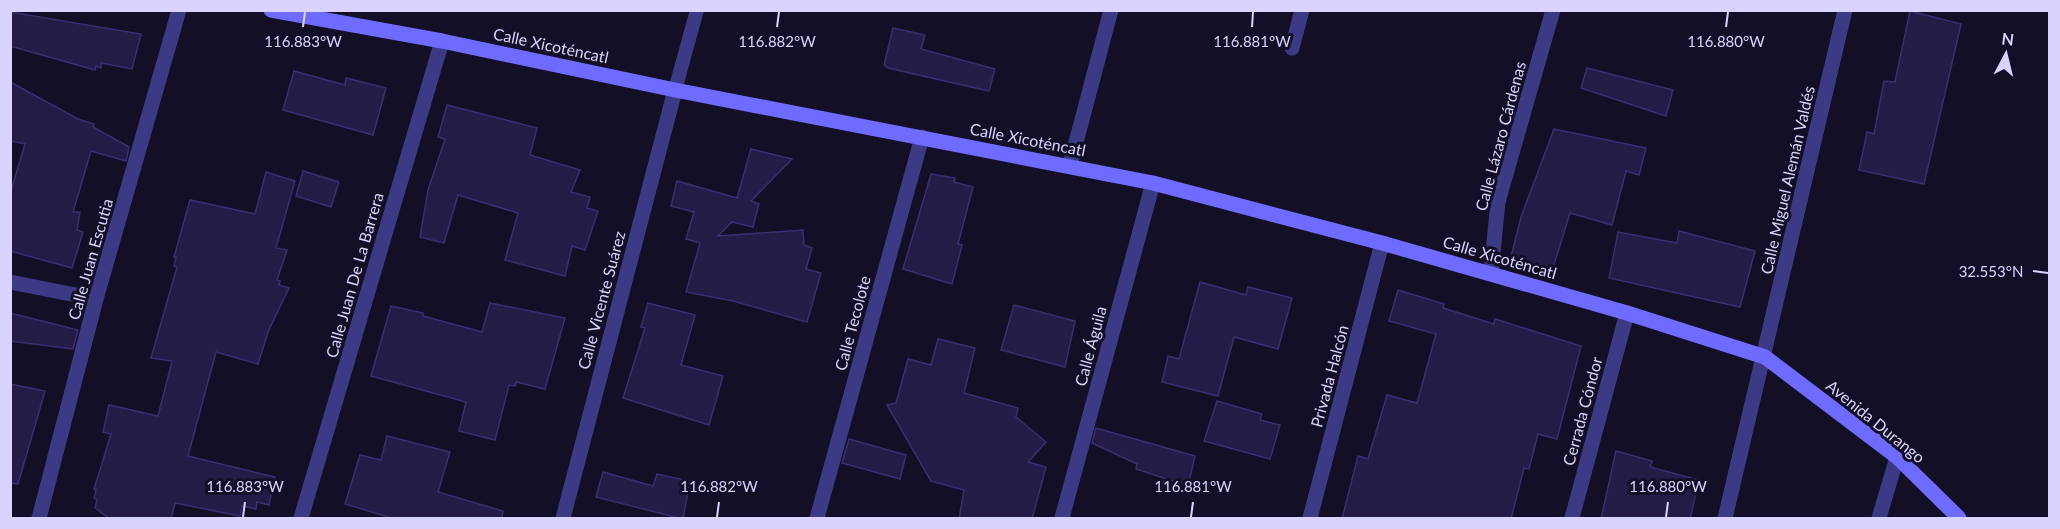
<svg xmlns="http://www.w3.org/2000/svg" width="2060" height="529" viewBox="0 0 2060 529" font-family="Lato,sans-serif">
<rect width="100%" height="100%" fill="#130f26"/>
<g fill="#241b47" stroke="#3b2d73" stroke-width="1.5">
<path d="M 1910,11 L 1961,24 L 1924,184 L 1859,170 L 1867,132 L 1874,134 L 1884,81 L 1895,82 Z"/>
<path d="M 10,12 L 141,34 L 132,69 L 101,63 L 101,68 L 96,66 L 95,70 L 10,46 Z"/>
<path d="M 893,28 L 925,35 L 921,49 L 995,69 L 989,91 L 888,68 L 884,65 Z"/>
<path d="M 1587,68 L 1673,90 L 1666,116 L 1581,88 Z"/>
<path d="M 294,71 L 345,85 L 346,78 L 386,88 L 373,135 L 283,110 Z"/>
<path d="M 10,82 L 78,119 L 94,124 L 93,127 L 129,147 L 126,161 L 91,151 L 73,212 L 80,212 L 77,230 L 83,232 L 72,268 L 10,251 L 10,194 L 25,144 L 10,141 Z"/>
<path d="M 447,105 L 537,128 L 530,155 L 580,170 L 571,192 L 590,197 L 587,208 L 598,211 L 585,250 L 572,246 L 565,276 L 505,260 L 518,213 L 458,195 L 444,243 L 420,237 L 428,190 L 445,139 L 438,137 Z"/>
<path d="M 1554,129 L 1646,148 L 1639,175 L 1626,171 L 1612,225 L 1570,213 L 1553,268 L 1511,257 L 1521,217 Z"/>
<path d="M 751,149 L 792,159 L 751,201 L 759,204 L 753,227 L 732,222 L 718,236 L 803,230 L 804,245 L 812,248 L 806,269 L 821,273 L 807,322 L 733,301 L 686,292 L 700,243 L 686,239 L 694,212 L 671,206 L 677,181 L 737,198 Z"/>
<path d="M 303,171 L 339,182 L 331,207 L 296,196 Z"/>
<path d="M 266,172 L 295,181 L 276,248 L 287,250 L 277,280 L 280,281 L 279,285 L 289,288 L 268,332 L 258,364 L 216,352 L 188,456 L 275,477 L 269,505 L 257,502 L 256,509 L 242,506 L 240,516 L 175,503 L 171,519 L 110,519 L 95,508 L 97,500 L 94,498 L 96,490 L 94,489 L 111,434 L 103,432 L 109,405 L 158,416 L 172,361 L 151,358 L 177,267 L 174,266 L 176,257 L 174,257 L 190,200 L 255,214 Z"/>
<path d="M 931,174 L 955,178 L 954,182 L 973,187 L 958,244 L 962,245 L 952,284 L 903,269 Z"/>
<path d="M 1679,231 L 1755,251 L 1740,307 L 1609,278 L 1618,232 L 1677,243 Z"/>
<path d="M 1200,282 L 1246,295 L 1248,287 L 1292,298 L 1278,349 L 1234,337 L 1218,396 L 1162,382 L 1168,356 L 1179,359 Z"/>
<path d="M 1398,290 L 1444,304 L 1443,308 L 1494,324 L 1495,319 L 1581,346 L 1557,439 L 1538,434 L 1529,469 L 1524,468 L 1511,519 L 1342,519 L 1358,456 L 1368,459 L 1387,395 L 1417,403 L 1436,334 L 1389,321 Z"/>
<path d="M 490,303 L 565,318 L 545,389 L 516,382 L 515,386 L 509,385 L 495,440 L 459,431 L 466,402 L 371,376 L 391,306 L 423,313 L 423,316 L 482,332 Z"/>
<path d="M 648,303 L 695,315 L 681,365 L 723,376 L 709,425 L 623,398 L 645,328 L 641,327 Z"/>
<path d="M 1014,305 L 1075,321 L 1065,367 L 1001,350 Z"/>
<path d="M 10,313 L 78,330 L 73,349 L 10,341 Z"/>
<path d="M 938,339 L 975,348 L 964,393 L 1018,408 L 1016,417 L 1046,442 L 1028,462 L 1046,467 L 1032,519 L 959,519 L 964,490 L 931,481 L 887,405 L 896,403 L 908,359 L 931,365 Z"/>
<path d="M 10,384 L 45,391 L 18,484 L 10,483 Z"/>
<path d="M 1217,401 L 1262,414 L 1260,420 L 1280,425 L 1270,459 L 1204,441 Z"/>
<path d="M 1096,428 L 1195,456 L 1188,486 L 1136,469 L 1137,464 L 1092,443 Z"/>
<path d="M 387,436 L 450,452 L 438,492 L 503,511 L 502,519 L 395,519 L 345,504 L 360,455 L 381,460 Z"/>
<path d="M 849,439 L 906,455 L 900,479 L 842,463 Z"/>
<path d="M 1616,451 L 1652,461 L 1650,467 L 1699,480 L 1690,519 L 1601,519 Z"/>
<path d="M 603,472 L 653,486 L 657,474 L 690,481 L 683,519 L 596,497 Z"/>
</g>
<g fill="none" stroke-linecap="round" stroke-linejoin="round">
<path stroke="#3d3a85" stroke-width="14" d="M 675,90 L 697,10"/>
<g stroke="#3d3a85" stroke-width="15">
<path d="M 1292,48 L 1302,10"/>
<path d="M 1070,165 L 1111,10"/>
<path d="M 1491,273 L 1498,202 L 1553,10"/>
<path d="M 10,282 L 96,299"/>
<path d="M 39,518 L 96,299 L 179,10"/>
<path d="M 301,518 L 442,41"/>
<path d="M 563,518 L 675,90"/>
<path d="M 817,518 L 922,137"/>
<path d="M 1062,518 L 1153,183"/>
<path d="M 1310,518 L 1382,243"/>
<path d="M 1572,518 L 1627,313"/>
<path d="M 1725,518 L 1845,10"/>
<path d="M 1879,518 L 1897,457"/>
</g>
<path stroke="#6f6bff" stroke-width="15" d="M 271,10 L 442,41 L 675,90 L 1153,183 L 1382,243 L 1627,313 L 1765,357 L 1897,457 L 1959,518"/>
</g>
<path fill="none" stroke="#d9d4ff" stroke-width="2" d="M 303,27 L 305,12M 777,27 L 779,12M 1252,27 L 1253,12M 1726,27 L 1728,12M 2033,271 L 2048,273M 243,517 L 245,502M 717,517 L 719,502M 1191,517 L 1193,502M 1666,517 L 1668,502"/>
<g text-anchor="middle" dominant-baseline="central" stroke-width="6" stroke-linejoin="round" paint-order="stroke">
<g font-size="16" fill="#d9d4ff" stroke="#130f26">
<text transform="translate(551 45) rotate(12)">Calle Xicoténcatl</text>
<text transform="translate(1500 136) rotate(-75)">Calle Lázaro Cárdenas</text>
<text transform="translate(1028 139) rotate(11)">Calle Xicoténcatl</text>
<text transform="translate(1787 180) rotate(-77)">Calle Miguel Alemán Valdés</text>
<text transform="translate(1500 257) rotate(16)">Calle Xicoténcatl</text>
<text transform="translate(90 259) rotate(-74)">Calle Juan Escutia</text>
<text transform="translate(354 275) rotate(-74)">Calle Juan De La Barrera</text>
<text transform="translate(601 300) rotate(-75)">Calle Vicente Suárez</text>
<text transform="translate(852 323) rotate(-75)">Calle Tecolote</text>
<text transform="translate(1090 346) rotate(-75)">Calle Águila</text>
<text transform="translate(1329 376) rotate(-75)">Privada Halcón</text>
<text transform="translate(1582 411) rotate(-75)">Cerrada Cóndor</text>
<text transform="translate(1876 421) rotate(39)">Avenida Durango</text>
</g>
</g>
<g font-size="15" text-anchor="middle" fill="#d9d4ff" stroke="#130f26" stroke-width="6" stroke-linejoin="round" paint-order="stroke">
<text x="303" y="47">116.883°W</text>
<text x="777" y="47">116.882°W</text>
<text x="1252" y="47">116.881°W</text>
<text x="1726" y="47">116.880°W</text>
<text x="1991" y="277">32.553°N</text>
<text x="245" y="492">116.883°W</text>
<text x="719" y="492">116.882°W</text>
<text x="1193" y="492">116.881°W</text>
<text x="1668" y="492">116.880°W</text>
</g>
<rect width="2060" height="529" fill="none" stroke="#d9d4ff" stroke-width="24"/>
<g transform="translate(2006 54) rotate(7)" stroke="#130f26" stroke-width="4.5" paint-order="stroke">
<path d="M0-4.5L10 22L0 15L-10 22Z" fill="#d9d4ff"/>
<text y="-9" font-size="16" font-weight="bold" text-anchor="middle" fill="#d9d4ff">N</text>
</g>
</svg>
